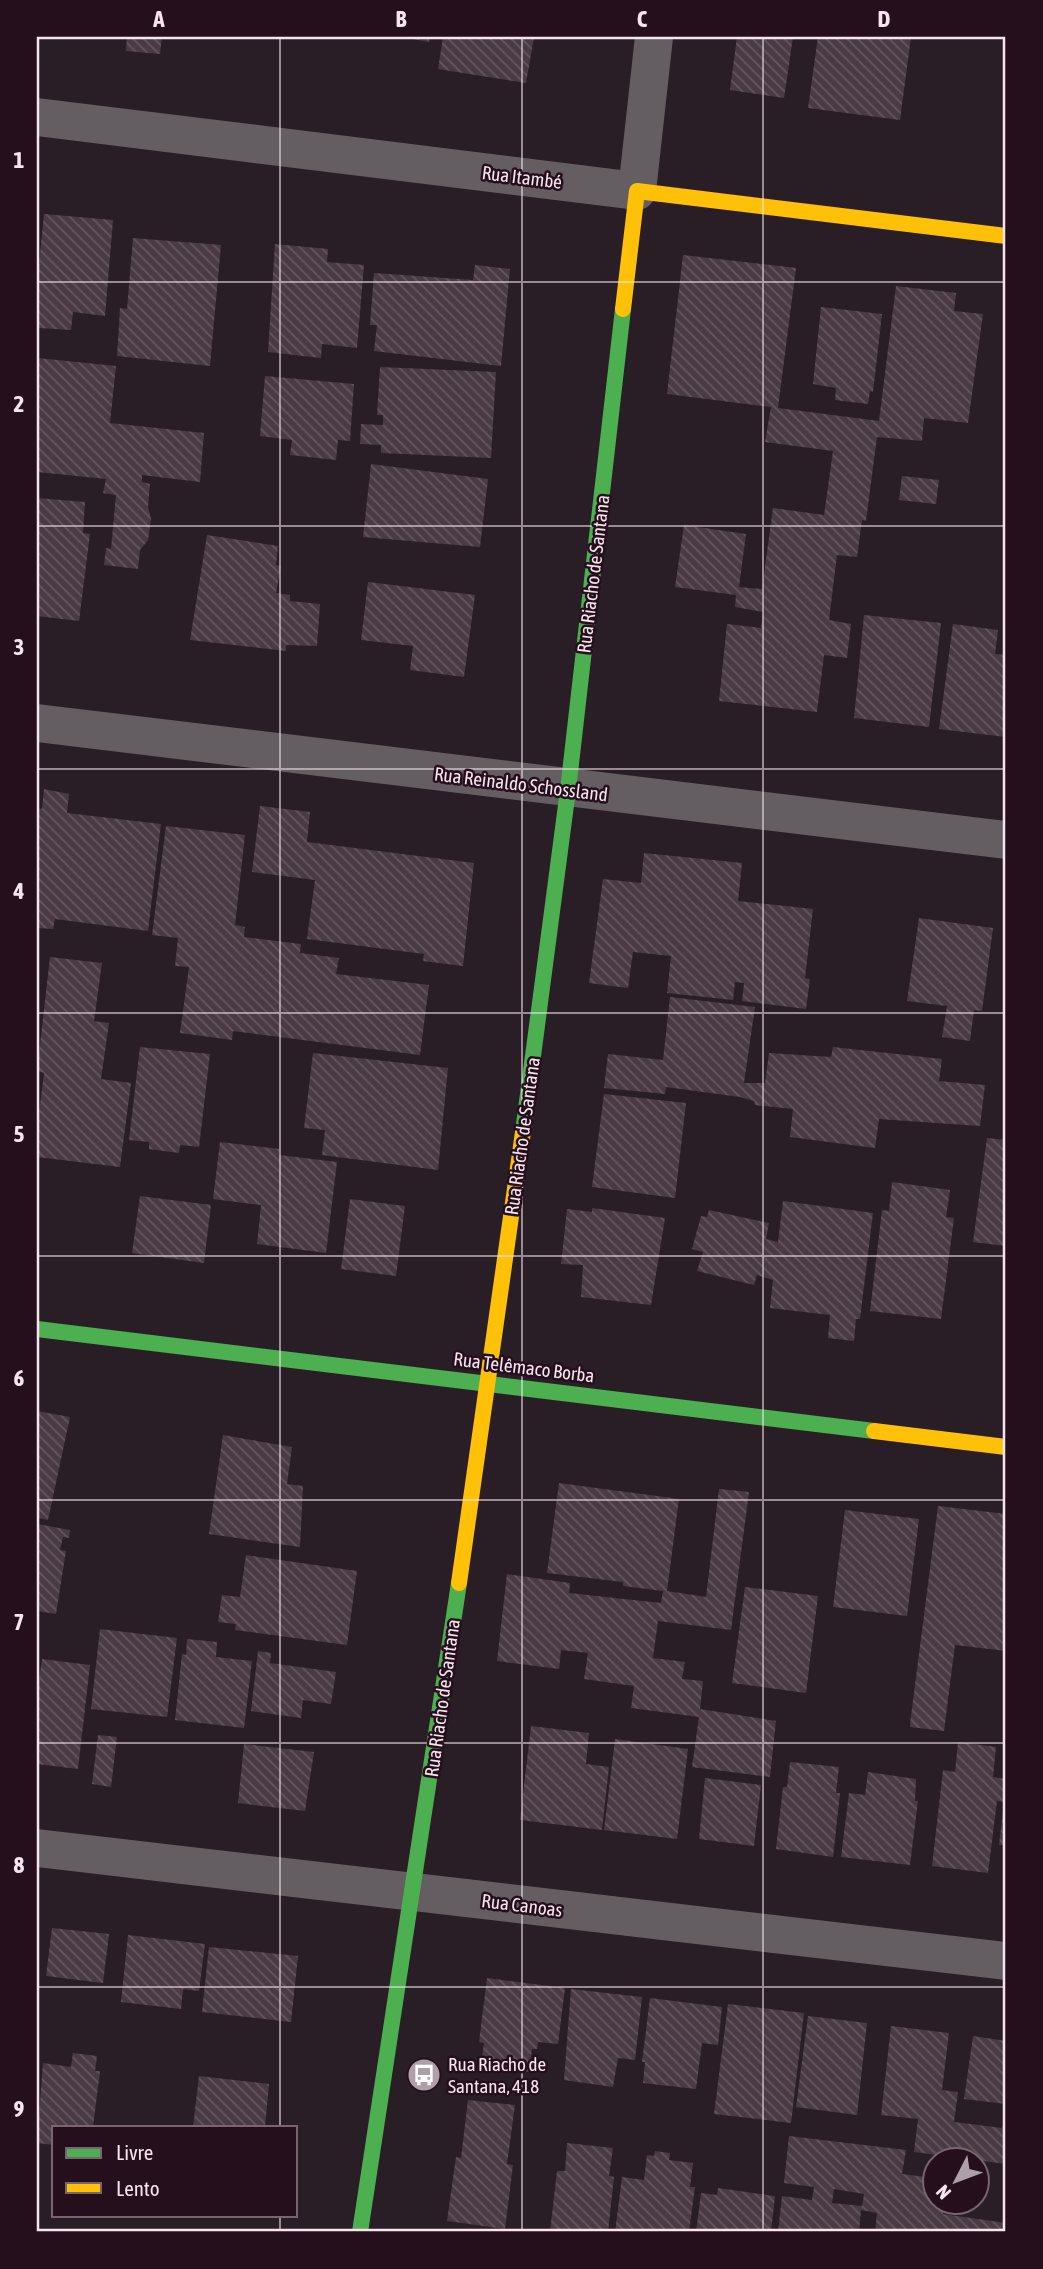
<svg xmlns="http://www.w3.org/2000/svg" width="1043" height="2269" viewBox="0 0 1043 2269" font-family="'Asap Condensed',sans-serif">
<defs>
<pattern id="building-back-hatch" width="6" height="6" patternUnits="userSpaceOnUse" patternTransform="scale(1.75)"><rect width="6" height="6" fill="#493a44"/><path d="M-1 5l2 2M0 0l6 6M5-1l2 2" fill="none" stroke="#64565f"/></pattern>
</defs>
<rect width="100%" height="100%" fill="#2a1e26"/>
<g fill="url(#building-back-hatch)" fill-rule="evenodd">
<path d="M 127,37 L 162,37 L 160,54 L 126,51 Z"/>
<path d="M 402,37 L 430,37 L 429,42 Z"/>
<path d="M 443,37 L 534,37 L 526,83 L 438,69 Z"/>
<path d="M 737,37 L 793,37 L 784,98 L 730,90 Z"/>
<path d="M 818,37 L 911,37 L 900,120 L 808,108 Z"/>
<path d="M 44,214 L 113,220 L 105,316 L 73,312 L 71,330 L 38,328 L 37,285 Z"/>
<path d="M 133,238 L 221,245 L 210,366 L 117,356 L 120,308 L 127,309 Z"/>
<path d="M 275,244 L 328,249 L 327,262 L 364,265 L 357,348 L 322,344 L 321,358 L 268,352 Z"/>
<path d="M 683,255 L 796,268 L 778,408 L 879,421 L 896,286 L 956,293 L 954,311 L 983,314 L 968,423 L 924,418 L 922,441 L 877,437 L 866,521 L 862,520 L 857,557 L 837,555 L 829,620 L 851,624 L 847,658 L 824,655 L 817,712 L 719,701 L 727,624 L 761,628 L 763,612 L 735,607 L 736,595 L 675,587 L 684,525 L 746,534 L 739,587 L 762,589 L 773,508 L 824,515 L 833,451 L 765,442 L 771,407 L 667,394 Z"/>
<path d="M 475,265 L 510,269 L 501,366 L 374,351 L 377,325 L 370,325 L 374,273 L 473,280 Z"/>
<path d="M 821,307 L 882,314 L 873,392 L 870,391 L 868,404 L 835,400 L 836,388 L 813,384 Z"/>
<path d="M 37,358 L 116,366 L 110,423 L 204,433 L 200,482 L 142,475 L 142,482 L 150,484 L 148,506 L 151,519 L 148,540 L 140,550 L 138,569 L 104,565 L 106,548 L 111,549 L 116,495 L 103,493 L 106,479 L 37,472 Z"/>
<path d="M 380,367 L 496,372 L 491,458 L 381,453 L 381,445 L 360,444 L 361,424 L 383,425 L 383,415 L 377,415 Z"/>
<path d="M 265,376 L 354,384 L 350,441 L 338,440 L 336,460 L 290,455 L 292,440 L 260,436 Z"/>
<path d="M 371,464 L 488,479 L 480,547 L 363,537 Z"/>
<path d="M 902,476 L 939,480 L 936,504 L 899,500 Z"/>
<path d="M 37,498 L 85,502 L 83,533 L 90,534 L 79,621 L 37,616 Z"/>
<path d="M 207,535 L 278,546 L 276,565 L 281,566 L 276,593 L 290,595 L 290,601 L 320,604 L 317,646 L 286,645 L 286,651 L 190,640 Z"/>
<path d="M 368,582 L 475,595 L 464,677 L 410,670 L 413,646 L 361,640 Z"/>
<path d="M 864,615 L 941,623 L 929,727 L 854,718 Z"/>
<path d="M 953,624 L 998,630 L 995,654 L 1006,655 L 1006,737 L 939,729 Z"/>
<path d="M 44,789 L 69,794 L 67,813 L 161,824 L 148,931 L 55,919 L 53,929 L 37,928 L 37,808 L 42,809 Z"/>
<path d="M 260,806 L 310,812 L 307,842 L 474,863 L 463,966 L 423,961 L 424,954 L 307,939 L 315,880 L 252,872 Z"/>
<path d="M 166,826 L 245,835 L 235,925 L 245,927 L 244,937 L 301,944 L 300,953 L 339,958 L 336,974 L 429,985 L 420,1055 L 233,1031 L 232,1040 L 180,1033 L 189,967 L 175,966 L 178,938 L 152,935 Z"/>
<path d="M 644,853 L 742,863 L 738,901 L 813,909 L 805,978 L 810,979 L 806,1009 L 742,1001 L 744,983 L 735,982 L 733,1000 L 667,993 L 671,956 L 633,952 L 628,988 L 589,983 L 603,879 L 641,883 Z"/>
<path d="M 919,918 L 993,928 L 982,1011 L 974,1010 L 970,1041 L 942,1037 L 947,1006 L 907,1001 Z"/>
<path d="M 50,957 L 102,963 L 94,1021 L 109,1023 L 101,1079 L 131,1083 L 120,1167 L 37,1157 L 37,1129 L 44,1073 L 37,1071 Z"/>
<path d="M 670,997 L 755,1007 L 744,1083 L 765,1083 L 769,1053 L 831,1057 L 833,1047 L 942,1059 L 939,1081 L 985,1085 L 980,1126 L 879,1119 L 875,1148 L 790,1137 L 793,1109 L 755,1105 L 754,1101 L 740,1097 L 666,1087 L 665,1094 L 604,1088 L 608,1054 L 663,1060 Z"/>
<path d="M 140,1047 L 210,1054 L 199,1147 L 180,1145 L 179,1153 L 149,1149 L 149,1142 L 129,1140 Z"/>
<path d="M 313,1053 L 448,1068 L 438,1170 L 322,1155 L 325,1130 L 304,1128 Z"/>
<path d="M 604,1094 L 686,1103 L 675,1198 L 592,1187 Z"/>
<path d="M 987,1138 L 1006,1140 L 1006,1246 L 973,1242 Z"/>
<path d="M 220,1142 L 279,1149 L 279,1155 L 337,1162 L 326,1253 L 257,1244 L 261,1205 L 213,1199 Z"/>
<path d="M 892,1182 L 950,1190 L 946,1217 L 954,1218 L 941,1319 L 870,1311 L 882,1210 L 889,1211 Z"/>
<path d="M 140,1196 L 211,1205 L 204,1263 L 132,1253 Z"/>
<path d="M 350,1199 L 405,1206 L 396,1276 L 341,1269 Z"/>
<path d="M 783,1201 L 873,1213 L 860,1319 L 856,1319 L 854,1341 L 828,1338 L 830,1315 L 770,1308 L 773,1280 L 757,1275 L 754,1285 L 697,1271 L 703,1252 L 692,1249 L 701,1216 L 707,1217 L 709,1210 L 769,1223 L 766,1239 L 778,1242 Z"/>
<path d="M 592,1208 L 665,1218 L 651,1305 L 581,1297 L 583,1265 L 561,1264 L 567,1209 L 592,1212 Z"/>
<path d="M 37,1411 L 70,1417 L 48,1520 L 37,1518 Z"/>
<path d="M 223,1435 L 292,1447 L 287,1484 L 303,1486 L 300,1547 L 209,1534 Z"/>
<path d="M 559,1483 L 679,1499 L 667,1591 L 706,1597 L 719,1489 L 749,1492 L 731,1630 L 658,1621 L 653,1658 L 685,1662 L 682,1679 L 703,1681 L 700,1709 L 776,1721 L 770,1777 L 692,1767 L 699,1717 L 631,1708 L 634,1686 L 584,1679 L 588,1653 L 561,1650 L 559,1669 L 497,1661 L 507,1574 L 570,1583 L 569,1593 L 661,1603 L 663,1591 L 623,1586 L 623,1582 L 547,1573 Z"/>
<path d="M 938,1506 L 1006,1514 L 1006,1651 L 955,1645 L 944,1731 L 910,1727 L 910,1724 Z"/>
<path d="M 845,1510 L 919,1519 L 907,1616 L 833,1607 Z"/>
<path d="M 37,1524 L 70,1530 L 69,1538 L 63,1537 L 60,1550 L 66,1551 L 56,1614 L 37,1611 Z"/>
<path d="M 246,1555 L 357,1571 L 347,1645 L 235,1630 L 236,1624 L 218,1622 L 222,1595 L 240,1597 Z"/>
<path d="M 745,1587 L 818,1596 L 806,1693 L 732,1683 Z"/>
<path d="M 100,1629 L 177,1638 L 167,1717 L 91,1709 Z"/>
<path d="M 187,1639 L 217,1642 L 216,1657 L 252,1661 L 244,1728 L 175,1720 L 182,1654 L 186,1655 Z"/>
<path d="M 258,1651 L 271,1653 L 270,1663 L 336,1672 L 331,1704 L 303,1700 L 301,1718 L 251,1711 Z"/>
<path d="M 42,1659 L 90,1665 L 78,1769 L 37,1764 L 37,1694 Z"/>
<path d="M 531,1726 L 589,1733 L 586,1764 L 609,1767 L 602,1830 L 520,1820 Z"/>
<path d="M 98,1735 L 117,1737 L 111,1787 L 92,1784 Z"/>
<path d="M 615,1739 L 688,1749 L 677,1839 L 604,1830 Z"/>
<path d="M 958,1742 L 996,1747 L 993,1777 L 1006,1779 L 1006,1845 L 999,1845 L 1004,1802 L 997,1801 L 988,1873 L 932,1866 L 943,1770 L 955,1772 Z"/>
<path d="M 244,1744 L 314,1752 L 305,1811 L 238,1803 Z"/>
<path d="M 790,1762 L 839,1767 L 836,1793 L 840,1793 L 833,1857 L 776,1849 L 783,1787 L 787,1787 Z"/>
<path d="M 868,1772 L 916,1779 L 915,1801 L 918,1801 L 910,1865 L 841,1857 L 849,1793 L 865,1795 Z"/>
<path d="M 705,1778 L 761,1785 L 754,1846 L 699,1839 Z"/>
<path d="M 52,1928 L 109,1934 L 103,1983 L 46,1976 Z"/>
<path d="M 128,1935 L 205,1944 L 199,1991 L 183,1989 L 181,2009 L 121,2002 Z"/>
<path d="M 209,1947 L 298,1956 L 291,2022 L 202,2012 Z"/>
<path d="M 487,1978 L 565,1988 L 558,2044 L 538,2042 L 537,2049 L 532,2049 L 529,2072 L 481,2065 L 484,2043 L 479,2042 Z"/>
<path d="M 571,1989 L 642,1997 L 635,2060 L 618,2058 L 613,2087 L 564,2080 Z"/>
<path d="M 650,1998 L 722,2007 L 718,2045 L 702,2043 L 696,2089 L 643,2083 L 645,2062 L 642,2062 Z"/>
<path d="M 728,2004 L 804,2013 L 791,2123 L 714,2114 Z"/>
<path d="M 808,2016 L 867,2023 L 857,2115 L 796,2107 Z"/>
<path d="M 891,2026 L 949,2033 L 942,2090 L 958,2092 L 954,2122 L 1002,2128 L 1006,2118 L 1006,2164 L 914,2152 L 918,2119 L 881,2115 Z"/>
<path d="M 973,2036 L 1006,2041 L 1006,2104 L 964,2099 Z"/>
<path d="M 73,2053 L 97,2056 L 95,2071 L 100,2071 L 93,2127 L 54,2127 L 54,2145 L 37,2143 L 43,2063 L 71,2067 Z"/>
<path d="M 199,2076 L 269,2084 L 265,2127 L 193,2127 Z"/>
<path d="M 468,2100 L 515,2105 L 507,2164 L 513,2165 L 505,2229 L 447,2221 L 456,2157 L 461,2158 Z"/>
<path d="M 789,2136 L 906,2150 L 902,2174 L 934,2178 L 934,2202 L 944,2202 L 943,2214 L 1006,2223 L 1006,2232 L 875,2232 L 877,2213 L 861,2210 L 859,2232 L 778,2232 L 782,2196 L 812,2200 L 814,2187 L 784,2183 ZM 834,2189 L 864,2194 L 862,2206 L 832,2203 Z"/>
<path d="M 567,2143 L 613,2148 L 609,2176 L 614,2177 L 608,2232 L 550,2232 L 557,2171 L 565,2171 Z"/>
<path d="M 655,2151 L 670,2153 L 669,2160 L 693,2163 L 690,2187 L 695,2187 L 689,2232 L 615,2232 L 622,2177 L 644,2180 L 647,2155 L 654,2156 Z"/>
<path d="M 718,2188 L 775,2196 L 771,2232 L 696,2232 L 701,2193 L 717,2195 Z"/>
</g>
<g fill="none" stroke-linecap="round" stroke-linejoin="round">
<g stroke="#645e62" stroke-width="38">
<path d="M 37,117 L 637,191 L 654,37"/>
<path d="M 37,723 L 1006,840"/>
<path d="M 37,1848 L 1006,1961"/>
</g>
<g stroke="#4caf50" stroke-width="16">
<path d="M 523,1132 L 568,790 L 623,309"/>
<path d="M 37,1329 L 874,1431"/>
<path d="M 360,2232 L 459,1583"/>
</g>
<g stroke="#ffc107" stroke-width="16">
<path d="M 623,309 L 637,191 L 1006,236"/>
<path d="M 874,1431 L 1006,1447"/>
<path d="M 459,1583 L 523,1132"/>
</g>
</g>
<path fill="none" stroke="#f6e5ee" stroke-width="2" stroke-opacity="0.55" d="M 280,37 L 280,2127M 522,37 L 522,2232M 763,37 L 763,2232M 37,282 L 1006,282M 37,526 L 1006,526M 37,769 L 1006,769M 37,1013 L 1006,1013M 37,1256 L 1006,1256M 37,1500 L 1006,1500M 37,1743 L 1006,1743M 37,1987 L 1006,1987M 280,2215 L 280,2232"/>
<defs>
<symbol id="bus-disc" viewBox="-11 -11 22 22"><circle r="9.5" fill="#af9fa8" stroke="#260f1d"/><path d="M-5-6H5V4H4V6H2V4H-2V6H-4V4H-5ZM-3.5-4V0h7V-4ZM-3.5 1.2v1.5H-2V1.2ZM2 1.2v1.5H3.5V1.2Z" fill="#fff"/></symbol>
</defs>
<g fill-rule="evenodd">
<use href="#bus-disc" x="405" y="2056" width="38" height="38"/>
</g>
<g text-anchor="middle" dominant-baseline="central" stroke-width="5" stroke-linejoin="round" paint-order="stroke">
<g font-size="19" fill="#f6e5ee" stroke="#260f1d">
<text transform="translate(522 177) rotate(7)">Rua Itambé</text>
<text transform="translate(593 574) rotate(-83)">Rua Riacho de Santana</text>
<text transform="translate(521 784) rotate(7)">Rua Reinaldo Schossland</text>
<text transform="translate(522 1136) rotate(-82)">Rua Riacho de Santana</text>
<text transform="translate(524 1367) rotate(7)">Rua Telêmaco Borba</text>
<text transform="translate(442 1698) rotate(-82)">Rua Riacho de Santana</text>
<text transform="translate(522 1905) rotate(7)">Rua Canoas</text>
</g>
<g font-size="19" fill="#f6e5ee" stroke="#260f1d" text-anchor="start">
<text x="448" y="2064">Rua Riacho de<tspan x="448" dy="22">Santana, 418</tspan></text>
</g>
</g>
<rect width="1043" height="2269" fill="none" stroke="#260f1d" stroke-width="77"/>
<rect x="52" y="2126" width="245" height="91" fill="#260f1d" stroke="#796571" stroke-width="2"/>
<rect x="66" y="2148" width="35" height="10" fill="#4caf50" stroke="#796571" stroke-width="2"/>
<text x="116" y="2160" font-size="21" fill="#f6e5ee">Livre</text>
<rect x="66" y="2183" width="35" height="10" fill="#ffc107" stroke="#796571" stroke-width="2"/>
<text x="116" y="2196" font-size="21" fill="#f6e5ee">Lento</text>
<g transform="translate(956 2181) rotate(228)"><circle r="33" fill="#260f1d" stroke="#796571" stroke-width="2"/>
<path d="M0-5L12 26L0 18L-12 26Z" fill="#af9fa8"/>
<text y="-10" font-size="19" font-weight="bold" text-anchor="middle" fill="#f6e5ee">N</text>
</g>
<rect x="38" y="38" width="966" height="2192" fill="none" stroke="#f6e5ee" stroke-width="2.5"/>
<g font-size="23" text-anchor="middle" font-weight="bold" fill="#f6e5ee">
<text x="159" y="27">A</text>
<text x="401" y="27">B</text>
<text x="642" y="27">C</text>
<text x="884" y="27">D</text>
<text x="19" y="168">1</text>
<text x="19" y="412">2</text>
<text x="19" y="655">3</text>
<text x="19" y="899">4</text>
<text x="19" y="1142">5</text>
<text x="19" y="1386">6</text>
<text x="19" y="1630">7</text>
<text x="19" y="1873">8</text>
<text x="19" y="2117">9</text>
</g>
</svg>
